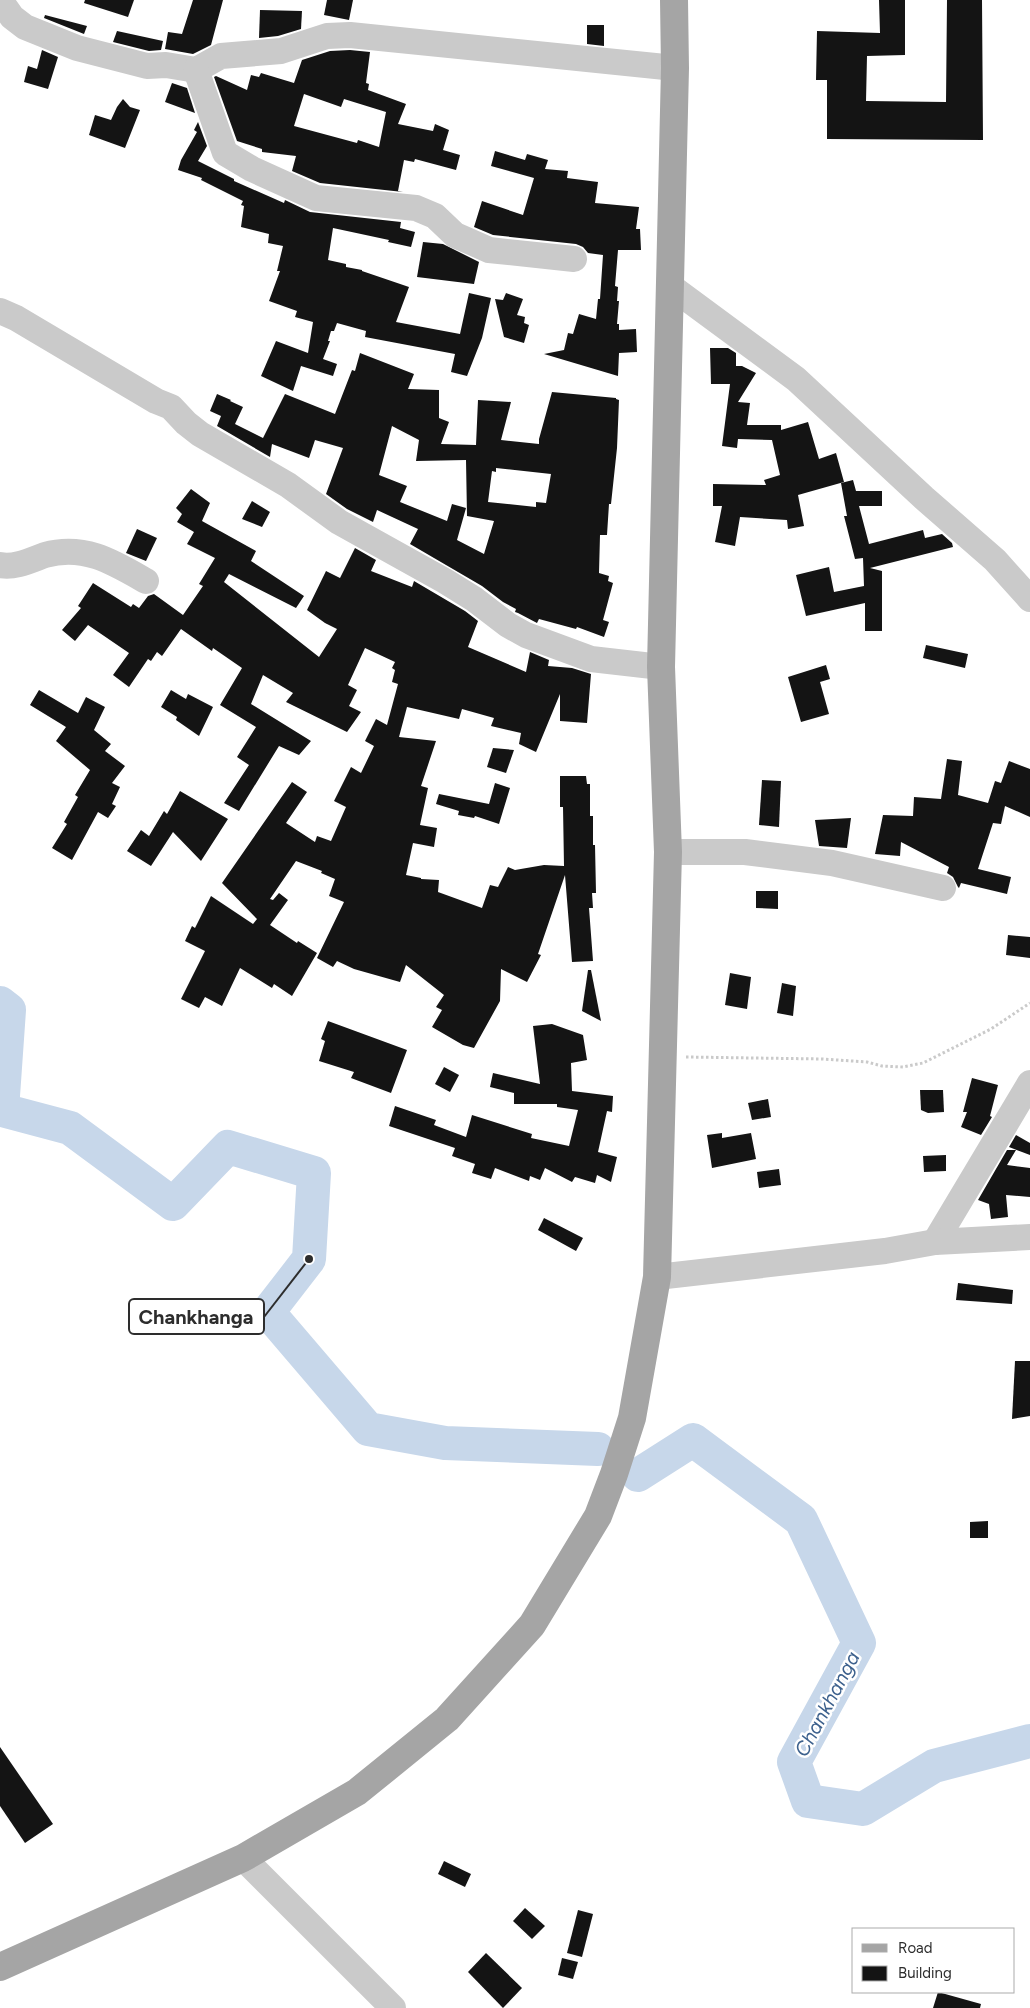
<svg xmlns="http://www.w3.org/2000/svg" width="1030" height="2008" viewBox="0 0 1030 2008" font-family="Figtree,sans-serif">
<rect width="100%" height="100%" fill="#fff"/>
<g fill="none" stroke-linecap="round" stroke-linejoin="round">
<g stroke="#c7d7ea" stroke-width="34">
<path d="M 0,1003 L 9,1010 L 2,1110 L 70,1128 L 173,1204 L 228,1147 L 314,1173 L 309,1259 L 268,1312 L 368,1429 L 445,1443 L 598,1449"/>
<path d="M 638,1475 L 693,1440 L 801,1520 L 859,1643 L 794,1762 L 808,1801 L 863,1809 L 934,1766 L 1030,1741"/>
</g>
</g>
<g fill="#141414" fill-rule="evenodd">
<path d="M 85,0 L 134,0 L 128,17 L 84,3 Z"/>
<path d="M 193,0 L 223,0 L 211,45 L 193,54 L 165,49 L 168,32 L 182,34 Z"/>
<path d="M 327,0 L 353,0 L 349,20 L 324,15 Z"/>
<path d="M 879,0 L 905,0 L 905,55 L 867,56 L 866,101 L 946,102 L 947,0 L 982,0 L 983,140 L 827,139 L 827,80 L 816,80 L 817,31 L 880,33 Z"/>
<path d="M 260,10 L 302,11 L 301,29 L 278,36 L 259,38 Z"/>
<path d="M 45,15 L 87,26 L 84,34 L 44,18 Z"/>
<path d="M 587,25 L 604,25 L 604,46 L 587,44 Z"/>
<path d="M 117,31 L 163,41 L 161,50 L 149,51 L 113,42 Z"/>
<path d="M 42,50 L 58,57 L 48,89 L 24,82 L 28,66 L 37,69 Z"/>
<path d="M 350,50 L 370,52 L 366,83 L 369,84 L 368,90 L 406,104 L 398,124 L 433,131 L 435,124 L 449,130 L 443,150 L 460,155 L 456,170 L 415,159 L 414,162 L 404,160 L 398,191 L 403,192 L 320,183 L 292,171 L 296,156 L 262,152 L 262,149 L 237,141 L 214,77 L 216,76 L 247,90 L 251,75 L 259,77 L 261,73 L 294,83 L 302,60 L 330,51 ZM 304,94 L 341,107 L 344,99 L 386,112 L 379,147 L 358,140 L 357,143 L 294,126 Z"/>
<path d="M 172,83 L 187,88 L 195,113 L 165,102 Z"/>
<path d="M 123,99 L 130,107 L 140,110 L 125,148 L 89,135 L 95,115 L 111,120 L 117,107 Z"/>
<path d="M 198,122 L 207,146 L 198,161 L 234,179 L 234,181 L 284,203 L 285,200 L 310,212 L 401,222 L 400,228 L 415,232 L 411,247 L 388,242 L 389,240 L 333,228 L 328,260 L 346,264 L 346,267 L 362,270 L 362,271 L 409,287 L 396,322 L 460,334 L 469,293 L 491,298 L 482,338 L 467,376 L 451,372 L 455,354 L 365,337 L 366,331 L 337,323 L 334,331 L 331,331 L 328,341 L 330,341 L 323,359 L 337,364 L 333,376 L 301,366 L 293,391 L 261,376 L 276,341 L 308,353 L 313,322 L 295,317 L 297,311 L 269,301 L 280,271 L 277,271 L 283,246 L 268,243 L 269,234 L 241,227 L 244,206 L 241,205 L 243,201 L 201,180 L 202,178 L 178,170 L 181,160 L 197,132 L 194,130 Z"/>
<path d="M 495,151 L 525,160 L 527,154 L 548,160 L 545,169 L 568,171 L 567,178 L 598,182 L 595,203 L 639,207 L 636,229 L 640,229 L 641,250 L 618,250 L 615,286 L 618,287 L 617,301 L 619,301 L 617,324 L 619,324 L 619,330 L 636,329 L 637,352 L 619,353 L 618,376 L 544,354 L 564,350 L 568,333 L 573,334 L 579,314 L 596,319 L 598,299 L 600,299 L 603,255 L 588,253 L 583,247 L 576,244 L 493,235 L 474,227 L 482,201 L 523,215 L 534,178 L 491,166 Z"/>
<path d="M 423,242 L 443,244 L 479,262 L 474,284 L 417,277 Z"/>
<path d="M 506,293 L 523,299 L 517,315 L 525,317 L 524,323 L 529,325 L 524,343 L 504,337 L 495,299 L 503,300 Z"/>
<path d="M 710,348 L 728,348 L 736,353 L 736,366 L 742,366 L 756,373 L 738,402 L 750,403 L 747,425 L 781,425 L 781,430 L 808,422 L 819,459 L 836,453 L 844,482 L 798,495 L 804,526 L 788,529 L 787,520 L 740,517 L 735,546 L 715,542 L 722,506 L 713,506 L 713,484 L 766,485 L 764,480 L 780,475 L 772,440 L 738,439 L 737,448 L 722,446 L 730,384 L 711,384 Z"/>
<path d="M 360,353 L 414,374 L 408,389 L 439,390 L 439,418 L 449,422 L 441,444 L 476,445 L 478,400 L 511,402 L 501,440 L 539,444 L 539,439 L 552,392 L 616,398 L 616,399 L 619,400 L 617,448 L 611,504 L 609,504 L 607,535 L 600,535 L 599,573 L 609,576 L 608,581 L 613,583 L 603,620 L 609,622 L 604,637 L 577,627 L 576,629 L 539,619 L 537,623 L 518,613 L 515,612 L 516,609 L 503,602 L 482,586 L 410,544 L 418,529 L 377,510 L 373,522 L 347,509 L 326,494 L 343,448 L 315,440 L 309,458 L 272,444 L 270,457 L 217,426 L 221,416 L 210,411 L 217,394 L 231,400 L 230,401 L 243,407 L 235,424 L 263,438 L 285,394 L 335,414 L 352,370 L 355,371 ZM 392,426 L 419,440 L 416,461 L 466,460 L 467,516 L 494,521 L 484,554 L 457,540 L 466,508 L 452,504 L 447,521 L 400,502 L 407,486 L 379,475 ZM 496,468 L 551,474 L 546,503 L 536,502 L 536,507 L 488,502 L 492,471 L 496,472 Z"/>
<path d="M 853,480 L 856,491 L 882,491 L 882,506 L 859,506 L 869,544 L 923,530 L 925,538 L 942,534 L 952,543 L 953,547 L 870,568 L 882,571 L 882,631 L 865,631 L 865,603 L 806,616 L 796,575 L 829,567 L 834,592 L 864,586 L 863,558 L 855,559 L 844,516 L 847,516 L 841,483 Z"/>
<path d="M 191,489 L 210,503 L 202,521 L 256,551 L 251,561 L 304,596 L 296,608 L 229,574 L 224,582 L 319,657 L 337,629 L 325,623 L 307,610 L 326,571 L 340,578 L 355,548 L 376,560 L 371,571 L 412,587 L 414,581 L 465,611 L 478,621 L 468,647 L 526,672 L 530,652 L 549,660 L 548,666 L 572,668 L 591,674 L 587,723 L 560,721 L 560,694 L 536,752 L 519,744 L 521,733 L 491,726 L 494,718 L 462,709 L 459,719 L 407,707 L 399,737 L 436,741 L 421,786 L 428,788 L 420,825 L 437,828 L 434,847 L 413,843 L 406,875 L 421,878 L 421,879 L 439,880 L 438,892 L 482,908 L 490,885 L 498,887 L 508,867 L 515,870 L 544,865 L 564,866 L 563,807 L 560,807 L 560,776 L 586,776 L 587,784 L 590,784 L 590,816 L 593,816 L 593,845 L 595,845 L 596,893 L 592,893 L 593,908 L 589,908 L 593,961 L 572,962 L 565,875 L 538,954 L 541,955 L 527,982 L 501,969 L 500,1001 L 474,1048 L 463,1045 L 432,1027 L 442,1010 L 436,1007 L 444,995 L 406,965 L 400,982 L 354,969 L 337,961 L 333,967 L 317,958 L 344,902 L 329,896 L 335,879 L 321,873 L 322,871 L 296,861 L 270,899 L 273,900 L 279,893 L 288,900 L 270,925 L 297,943 L 298,941 L 317,953 L 292,996 L 274,984 L 272,988 L 240,968 L 222,1006 L 205,997 L 199,1008 L 181,999 L 205,951 L 185,941 L 192,926 L 195,928 L 211,896 L 253,924 L 257,919 L 222,883 L 292,782 L 307,792 L 286,823 L 315,842 L 317,836 L 331,841 L 346,807 L 334,801 L 351,767 L 361,773 L 374,746 L 365,741 L 376,719 L 387,725 L 398,684 L 392,682 L 395,670 L 392,668 L 395,662 L 365,648 L 348,685 L 357,690 L 349,706 L 361,712 L 347,732 L 286,702 L 293,693 L 263,675 L 251,704 L 311,741 L 299,755 L 279,746 L 239,811 L 224,803 L 249,765 L 237,757 L 256,727 L 220,705 L 242,668 L 213,648 L 212,651 L 181,629 L 162,656 L 157,652 L 151,661 L 148,659 L 129,687 L 113,675 L 129,653 L 88,625 L 75,641 L 62,630 L 81,608 L 78,606 L 93,583 L 131,607 L 133,604 L 139,608 L 148,596 L 154,594 L 183,615 L 203,586 L 199,584 L 215,558 L 187,544 L 194,532 L 177,522 L 182,514 L 176,508 Z"/>
<path d="M 252,501 L 270,512 L 262,527 L 242,519 Z"/>
<path d="M 137,529 L 157,538 L 146,561 L 126,553 Z"/>
<path d="M 926,645 L 968,654 L 965,668 L 923,658 Z"/>
<path d="M 826,665 L 830,679 L 820,682 L 829,714 L 801,722 L 788,677 Z"/>
<path d="M 39,690 L 78,713 L 86,697 L 105,707 L 94,730 L 111,744 L 105,751 L 125,766 L 112,783 L 120,787 L 112,804 L 116,806 L 108,818 L 98,812 L 72,860 L 52,848 L 67,824 L 64,822 L 78,797 L 75,795 L 90,770 L 56,741 L 66,727 L 30,705 Z"/>
<path d="M 171,690 L 186,699 L 188,694 L 213,707 L 199,736 L 176,720 L 177,717 L 161,707 Z"/>
<path d="M 493,748 L 514,750 L 506,773 L 487,767 Z"/>
<path d="M 947,759 L 962,761 L 958,795 L 988,803 L 995,781 L 1001,783 L 1009,761 L 1030,769 L 1030,817 L 1005,806 L 1001,824 L 993,823 L 978,869 L 1011,877 L 1007,894 L 961,883 L 959,888 L 958,887 L 953,877 L 947,873 L 949,867 L 901,842 L 900,856 L 875,854 L 883,815 L 913,816 L 914,797 L 941,799 Z"/>
<path d="M 762,780 L 781,781 L 779,827 L 759,825 Z"/>
<path d="M 495,783 L 510,788 L 499,824 L 475,816 L 474,818 L 458,815 L 459,811 L 436,804 L 439,794 L 489,804 Z"/>
<path d="M 180,791 L 228,819 L 201,861 L 173,832 L 151,866 L 127,851 L 141,830 L 149,836 L 164,811 L 167,814 Z"/>
<path d="M 851,818 L 847,848 L 819,846 L 815,820 Z"/>
<path d="M 756,891 L 778,891 L 778,909 L 756,908 Z"/>
<path d="M 1008,935 L 1030,937 L 1030,958 L 1006,955 Z"/>
<path d="M 588,970 L 591,970 L 601,1021 L 582,1011 Z"/>
<path d="M 730,973 L 751,977 L 747,1009 L 725,1005 Z"/>
<path d="M 782,983 L 796,986 L 793,1016 L 777,1013 Z"/>
<path d="M 328,1021 L 407,1050 L 391,1093 L 351,1078 L 354,1072 L 319,1061 L 325,1041 L 321,1039 Z"/>
<path d="M 552,1024 L 583,1035 L 587,1060 L 571,1063 L 572,1091 L 613,1096 L 612,1112 L 607,1111 L 598,1152 L 617,1157 L 611,1182 L 597,1175 L 595,1183 L 575,1177 L 572,1182 L 545,1168 L 540,1180 L 530,1176 L 529,1181 L 495,1168 L 491,1179 L 472,1173 L 475,1164 L 452,1156 L 455,1148 L 389,1126 L 395,1106 L 436,1120 L 434,1125 L 466,1137 L 472,1115 L 532,1134 L 531,1138 L 569,1146 L 578,1110 L 557,1107 L 557,1104 L 514,1104 L 514,1093 L 490,1087 L 493,1073 L 540,1084 L 533,1026 Z"/>
<path d="M 444,1067 L 459,1075 L 450,1092 L 435,1084 Z"/>
<path d="M 972,1078 L 998,1085 L 990,1116 L 992,1117 L 981,1135 L 961,1127 L 967,1112 L 963,1112 Z"/>
<path d="M 920,1090 L 943,1090 L 944,1112 L 928,1113 L 921,1110 Z"/>
<path d="M 768,1099 L 771,1117 L 752,1120 L 748,1103 Z"/>
<path d="M 722,1133 L 722,1138 L 751,1133 L 756,1159 L 712,1168 L 707,1135 Z"/>
<path d="M 1016,1135 L 1030,1143 L 1030,1155 L 1009,1147 Z"/>
<path d="M 1007,1150 L 1016,1150 L 1007,1165 L 1030,1168 L 1030,1197 L 1006,1195 L 1008,1217 L 991,1219 L 989,1204 L 978,1200 Z"/>
<path d="M 946,1155 L 946,1171 L 924,1172 L 923,1156 Z"/>
<path d="M 779,1169 L 781,1185 L 759,1188 L 757,1172 Z"/>
<path d="M 544,1218 L 583,1238 L 576,1251 L 538,1230 Z"/>
<path d="M 958,1283 L 1013,1290 L 1012,1304 L 956,1300 Z"/>
<path d="M 1015,1361 L 1030,1361 L 1030,1416 L 1012,1419 Z"/>
<path d="M 988,1521 L 988,1538 L 970,1538 L 970,1522 Z"/>
<path d="M 0,1747 L 53,1824 L 25,1843 L 0,1806 Z"/>
<path d="M 444,1861 L 471,1874 L 465,1887 L 438,1874 Z"/>
<path d="M 525,1908 L 545,1926 L 532,1939 L 513,1921 Z"/>
<path d="M 578,1910 L 593,1914 L 582,1957 L 567,1953 Z"/>
<path d="M 486,1953 L 522,1988 L 503,2008 L 468,1972 Z"/>
<path d="M 562,1958 L 578,1962 L 573,1979 L 558,1975 Z"/>
<path d="M 938,1992 L 981,2004 L 980,2008 L 933,2008 Z"/>
</g>
<g fill="none" stroke-linecap="round" stroke-linejoin="round">
<path stroke="#cacaca" stroke-width="3" stroke-dasharray="2.5 2.5" stroke-linecap="butt" d="M 686,1057 L 822,1059 L 867,1062 L 882,1066 L 903,1067 L 923,1063 L 991,1029 L 1030,1003"/>
<g stroke="#cacaca" stroke-width="26">
<path d="M 0,0 L 12,17 L 25,27 L 77,48 L 147,66 L 166,65 L 196,70 L 221,56 L 281,51 L 327,36 L 350,35 L 675,68"/>
<path d="M 196,70 L 225,153 L 252,169 L 316,198 L 416,208 L 435,216 L 455,235 L 489,250 L 574,259"/>
<path d="M 670,286 L 796,379 L 924,498 L 995,560 L 1030,599"/>
<path d="M 0,311 L 16,318 L 156,401 L 171,407 L 186,423 L 200,434 L 288,485 L 339,522 L 445,581 L 474,599 L 508,625 L 526,635 L 591,659 L 661,667"/>
<path d="M 0,565 C 15,568 31,560 45,555 C 84,544 113,562 146,581"/>
<path d="M 668,852 L 745,852 L 832,863 L 943,888"/>
<path d="M 935,1242 L 1030,1083"/>
<path d="M 657,1277 L 885,1251 L 935,1242 L 1030,1237"/>
<path d="M 243,1858 L 393,2008"/>
</g>
<path stroke="#a5a5a5" stroke-width="28" d="M 0,1967 L 243,1858 L 357,1792 L 447,1719 L 532,1625 L 598,1516 L 614,1474 L 632,1418 L 657,1277 L 668,852 L 661,667 L 675,68 L 674,0"/>
</g>
<g text-anchor="middle" dominant-baseline="central" stroke-width="5" stroke-linejoin="round" paint-order="stroke">
<g font-size="20" font-style="italic" fill="#3d618d" stroke="#fff">
<text transform="translate(827 1704) rotate(-62)">Chankhanga</text>
</g>
</g>
<path fill="none" stroke="#2d2d2d" stroke-width="2" d="M309 1259L264 1317"/>
<circle fill="#2d2d2d" stroke="#fff" stroke-width="2" cx="309" cy="1259" r="5"/>
<rect fill="#fff" stroke="#2d2d2d" stroke-width="2" x="129" y="1299" width="135" height="35" rx="5"/>
<g font-size="20" text-anchor="middle" font-weight="bold" fill="#2d2d2d">
<text x="196" y="1324">Chankhanga</text>
</g>
<rect x="852" y="1928" width="162" height="65" fill="#ffffff" stroke="#ababab"/>
<rect x="862" y="1944" width="25" height="8" fill="#a5a5a5" stroke="#ababab"/>
<text x="898" y="1953" font-size="15" fill="#2d2d2d">Road</text>
<rect x="862" y="1966" width="25" height="15" fill="#141414" stroke="#ababab"/>
<text x="898" y="1978" font-size="15" fill="#2d2d2d">Building</text>
</svg>
